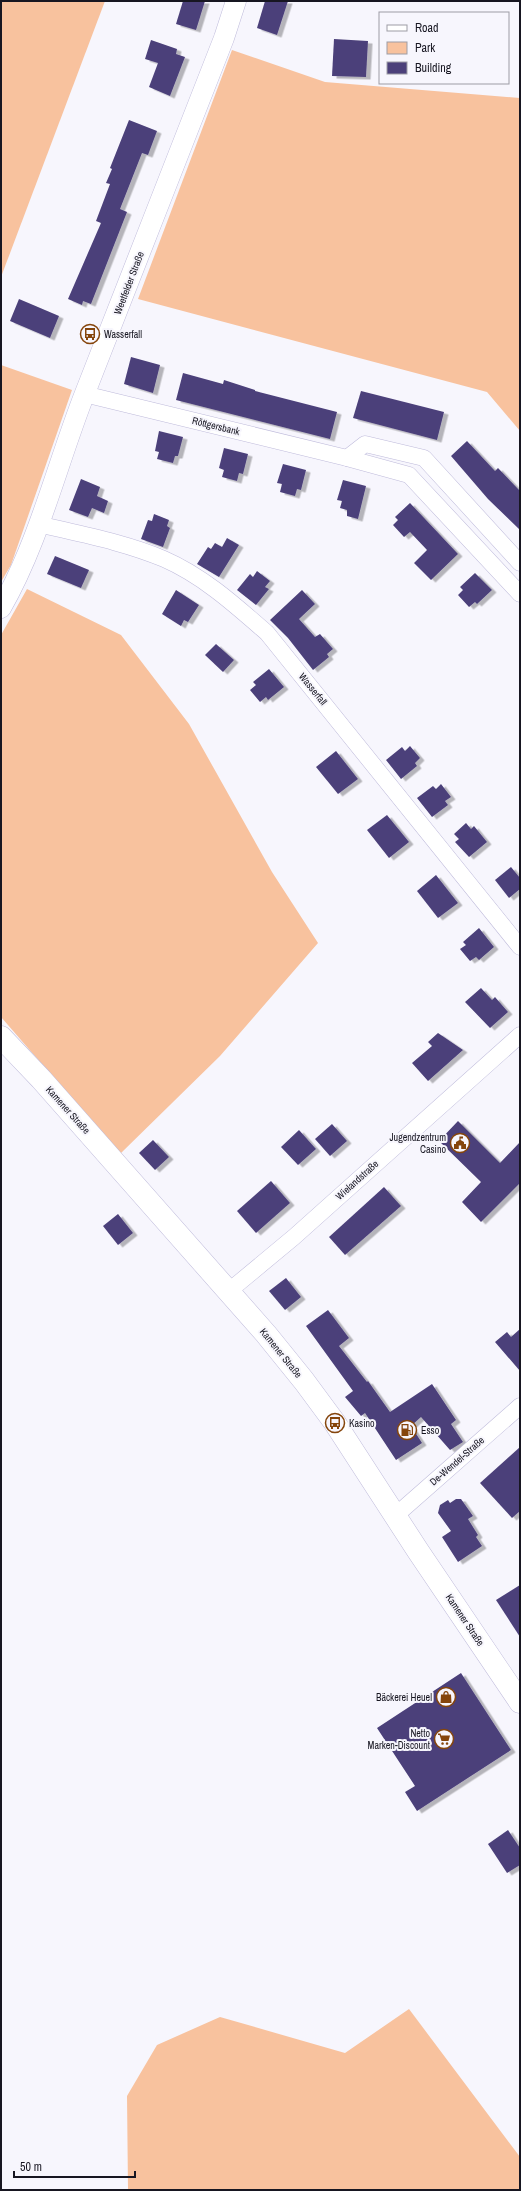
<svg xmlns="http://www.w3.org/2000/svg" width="521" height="2191" viewBox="0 0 521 2191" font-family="'Archivo Narrow',sans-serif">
<defs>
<filter id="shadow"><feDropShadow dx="4.5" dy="2.5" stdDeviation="0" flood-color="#0004"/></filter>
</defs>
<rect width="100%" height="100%" fill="#f7f6fd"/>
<g fill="#f8c29e">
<path d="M 1,1 L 105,1 L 1,277 Z"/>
<path d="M 232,50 L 325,82 L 520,98 L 520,431 L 487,392 L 138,299 Z"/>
<path d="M 1,365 L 72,390 L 11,565 L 1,582 Z"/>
<path d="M 27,589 L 121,635 L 189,724 L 272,872 L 318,943 L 220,1056 L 120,1154 L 1,1017 L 1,635 Z"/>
<path d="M 409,2009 L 520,2157 L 520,2190 L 128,2190 L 127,2096 L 157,2045 L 220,2017 L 345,2053 Z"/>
</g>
<g fill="#4c407a" filter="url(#shadow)">
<path d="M 183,1 L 205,1 L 196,30 L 176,24 Z"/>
<path d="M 265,1 L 288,1 L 277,35 L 257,28 Z"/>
<path d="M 334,39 L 368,41 L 366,77 L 332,76 Z"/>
<path d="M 151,40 L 177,49 L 176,54 L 185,57 L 170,96 L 149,87 L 158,63 L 145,59 Z"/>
<path d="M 129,120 L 157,131 L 148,155 L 142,153 L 120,209 L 127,212 L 91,304 L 83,301 L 82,305 L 68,299 L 101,223 L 96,221 L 110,184 L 106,183 L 112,169 L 110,168 Z"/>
<path d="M 19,299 L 59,316 L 50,338 L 10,321 Z"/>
<path d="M 131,357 L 160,365 L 153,393 L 124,384 Z"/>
<path d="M 183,373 L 223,384 L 224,380 L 255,390 L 255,391 L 337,412 L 330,439 L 176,400 Z"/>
<path d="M 361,391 L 444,412 L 437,440 L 353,418 Z"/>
<path d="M 159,431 L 183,437 L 178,456 L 175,456 L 173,463 L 157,459 L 159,452 L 155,451 Z"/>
<path d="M 467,441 L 495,471 L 498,468 L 520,491 L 520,530 L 488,499 L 451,456 Z"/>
<path d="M 224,448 L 248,454 L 243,474 L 239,473 L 237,481 L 222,477 L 224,470 L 219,468 Z"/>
<path d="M 283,464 L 306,470 L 301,490 L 297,489 L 295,496 L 280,492 L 282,484 L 277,483 Z"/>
<path d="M 81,479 L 100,487 L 97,496 L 108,501 L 104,513 L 92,508 L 88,517 L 69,510 Z"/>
<path d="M 343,480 L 366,486 L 358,519 L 347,516 L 347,510 L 340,508 L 342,501 L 337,500 Z"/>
<path d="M 410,503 L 458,554 L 431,580 L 414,563 L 427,550 L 410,532 L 404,537 L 393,525 L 398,520 L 395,517 Z"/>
<path d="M 154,514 L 169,520 L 167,526 L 170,528 L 163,547 L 141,539 L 148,520 L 152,521 Z"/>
<path d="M 227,538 L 239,545 L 219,577 L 197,564 L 208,547 L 211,549 L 215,543 L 222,547 Z"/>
<path d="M 55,556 L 89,570 L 81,588 L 47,574 Z"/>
<path d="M 257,571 L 270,581 L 265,587 L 269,589 L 256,605 L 237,590 L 250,574 L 253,577 Z"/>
<path d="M 475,573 L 492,590 L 477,604 L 475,602 L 469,607 L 458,595 L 463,590 L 460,587 Z"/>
<path d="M 176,590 L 199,605 L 188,622 L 184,620 L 181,626 L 162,614 Z"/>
<path d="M 302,590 L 315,604 L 299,619 L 315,637 L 320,634 L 333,649 L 327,654 L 329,657 L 313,670 L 288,638 L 270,620 Z"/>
<path d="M 216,644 L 234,660 L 223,672 L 205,655 Z"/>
<path d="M 269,669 L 284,687 L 268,700 L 266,697 L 260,702 L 250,690 L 256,685 L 253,682 Z"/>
<path d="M 410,746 L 420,758 L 415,763 L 417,766 L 401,779 L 386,760 L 402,747 L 405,751 Z"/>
<path d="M 336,751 L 358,779 L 338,794 L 316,767 Z"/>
<path d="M 441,784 L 451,797 L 445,801 L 448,805 L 432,817 L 417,798 L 433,786 L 436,789 Z"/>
<path d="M 387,815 L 409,842 L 389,858 L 367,830 Z"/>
<path d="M 466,823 L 471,829 L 474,826 L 487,842 L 469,857 L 455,842 L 459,839 L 454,834 Z"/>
<path d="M 511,867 L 520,878 L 520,889 L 509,898 L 495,880 Z"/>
<path d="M 436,875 L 458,903 L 438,918 L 417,891 Z"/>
<path d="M 479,928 L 494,947 L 479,960 L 476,957 L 470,961 L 460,949 L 466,945 L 463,942 Z"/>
<path d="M 481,988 L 492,1000 L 495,997 L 508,1012 L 490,1028 L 465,1002 Z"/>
<path d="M 438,1033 L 463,1050 L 428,1081 L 412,1063 L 432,1046 L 428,1042 Z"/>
<path d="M 458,1121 L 500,1163 L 520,1142 L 520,1183 L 481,1222 L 462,1202 L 481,1182 L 439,1141 Z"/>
<path d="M 332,1124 L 347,1141 L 330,1156 L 315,1139 Z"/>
<path d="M 299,1130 L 316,1149 L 298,1165 L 281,1147 Z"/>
<path d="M 153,1140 L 169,1157 L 155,1170 L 139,1153 Z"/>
<path d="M 271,1181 L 290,1203 L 256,1233 L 237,1211 Z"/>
<path d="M 384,1187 L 401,1206 L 345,1255 L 329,1237 Z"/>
<path d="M 118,1214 L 133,1233 L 118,1245 L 103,1226 Z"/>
<path d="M 286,1278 L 301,1297 L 285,1310 L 269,1291 Z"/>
<path d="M 328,1310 L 349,1338 L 339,1346 L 367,1382 L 368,1381 L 390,1412 L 432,1384 L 456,1420 L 451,1424 L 463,1442 L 450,1450 L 421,1417 L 411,1426 L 422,1443 L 396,1460 L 365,1413 L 361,1416 L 345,1397 L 353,1391 L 306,1326 Z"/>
<path d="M 520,1329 L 520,1371 L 495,1342 L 507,1332 L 511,1337 Z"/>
<path d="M 520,1447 L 520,1511 L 512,1518 L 480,1483 Z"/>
<path d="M 456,1499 L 461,1499 L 473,1516 L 468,1519 L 478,1535 L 476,1537 L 482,1546 L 458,1562 L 442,1537 L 451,1531 L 438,1513 L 440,1505 L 448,1500 L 450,1503 Z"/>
<path d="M 520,1585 L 520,1637 L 496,1600 Z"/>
<path d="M 461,1673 L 511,1750 L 417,1811 L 405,1792 L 415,1786 L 377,1728 Z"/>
<path d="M 508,1830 L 520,1848 L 520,1865 L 507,1873 L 488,1844 Z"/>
</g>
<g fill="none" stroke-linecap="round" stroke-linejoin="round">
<defs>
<g id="minor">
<path d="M 84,394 L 347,458 L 409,475 L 520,594"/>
<path d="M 347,458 L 365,444 L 424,458 L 520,563"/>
<path d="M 38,524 C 80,534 124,542 164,559 C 203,576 235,605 267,633 L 520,947"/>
<path d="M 229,1291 L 294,1237 L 520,1035"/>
<path d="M 395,1516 L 520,1406"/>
</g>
<path id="tertiary" d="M 1,608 C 39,542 57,464 85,393 C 131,275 178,156 224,38 L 236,1"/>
<path id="secondary" d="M 1,1037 L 41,1079 L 266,1334 L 304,1381 L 335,1423 L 418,1551 L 520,1702"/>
</defs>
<use href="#minor" stroke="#bfbbdb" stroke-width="17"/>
<use href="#tertiary" stroke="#bfbbdb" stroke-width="21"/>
<use href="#secondary" stroke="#bfbbdb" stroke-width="23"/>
<use href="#minor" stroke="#fff" stroke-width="16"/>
<use href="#tertiary" stroke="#fff" stroke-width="20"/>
<use href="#secondary" stroke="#fff" stroke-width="22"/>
</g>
<defs>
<symbol id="bus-ring" viewBox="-11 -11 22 22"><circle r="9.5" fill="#f7f6fd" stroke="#85450c" stroke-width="1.5"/><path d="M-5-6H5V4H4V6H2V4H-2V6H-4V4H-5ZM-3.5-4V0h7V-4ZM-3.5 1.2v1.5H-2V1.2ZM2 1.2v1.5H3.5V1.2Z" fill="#85450c"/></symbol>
<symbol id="civic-ring" viewBox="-11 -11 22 22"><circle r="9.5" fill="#f7f6fd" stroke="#85450c" stroke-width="1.5"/><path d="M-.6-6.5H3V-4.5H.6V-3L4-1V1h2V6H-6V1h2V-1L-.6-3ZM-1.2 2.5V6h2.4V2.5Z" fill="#85450c"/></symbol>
<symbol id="fuel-ring" viewBox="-11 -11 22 22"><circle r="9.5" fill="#f7f6fd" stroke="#85450c" stroke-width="1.5"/><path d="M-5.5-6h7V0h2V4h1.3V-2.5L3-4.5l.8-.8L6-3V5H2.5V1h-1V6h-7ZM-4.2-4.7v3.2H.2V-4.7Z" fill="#85450c"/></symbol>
<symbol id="shop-ring" viewBox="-11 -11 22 22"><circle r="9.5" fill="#f7f6fd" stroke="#85450c" stroke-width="1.5"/><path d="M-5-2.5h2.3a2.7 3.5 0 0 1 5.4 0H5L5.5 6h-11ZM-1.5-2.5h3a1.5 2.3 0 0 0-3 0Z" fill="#85450c"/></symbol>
<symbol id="supermarket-ring" viewBox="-11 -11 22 22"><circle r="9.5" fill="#f7f6fd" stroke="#85450c" stroke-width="1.5"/><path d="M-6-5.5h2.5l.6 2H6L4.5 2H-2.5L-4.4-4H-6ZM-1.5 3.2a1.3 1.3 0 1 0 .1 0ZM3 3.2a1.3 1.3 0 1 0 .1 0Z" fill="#85450c"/></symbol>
</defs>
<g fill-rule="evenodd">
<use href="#bus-ring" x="79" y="323" width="22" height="22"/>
<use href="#civic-ring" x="449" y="1132" width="22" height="22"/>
<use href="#bus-ring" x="324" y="1412" width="22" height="22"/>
<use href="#fuel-ring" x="396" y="1419" width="22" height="22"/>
<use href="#shop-ring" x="435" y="1686" width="22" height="22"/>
<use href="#supermarket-ring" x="433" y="1728" width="22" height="22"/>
</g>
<g text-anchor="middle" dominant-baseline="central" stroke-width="4" stroke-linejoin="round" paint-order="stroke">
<g font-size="10" fill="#171621" stroke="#f7f6fd">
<text transform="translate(129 283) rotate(-69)">Weetfelder Straße</text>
<text transform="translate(216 426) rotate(14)">Röttgersbank</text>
<text transform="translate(313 689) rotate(51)">Wasserfall</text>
<text transform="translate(68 1110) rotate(48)">Kamener Straße</text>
<text transform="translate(357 1180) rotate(-42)">Wielandstraße</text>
<text transform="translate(281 1353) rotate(51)">Kamener Straße</text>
<text transform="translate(457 1461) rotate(-41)">De-Wendel-Straße</text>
<text transform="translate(465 1620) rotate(56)">Kamener Straße</text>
</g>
<g font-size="10" fill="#171621" stroke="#f7f6fd" text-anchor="start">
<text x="104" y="334">Wasserfall</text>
<text x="446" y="1137" text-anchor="end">Jugendzentrum<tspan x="446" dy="12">Casino</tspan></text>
<text x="349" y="1423">Kasino</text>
<text x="421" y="1430">Esso</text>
<text x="432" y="1697" text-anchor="end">Bäckerei Heuel</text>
<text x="430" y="1733" text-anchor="end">Netto<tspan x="430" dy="12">Marken-Discount</tspan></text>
</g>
</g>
<rect width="521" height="2191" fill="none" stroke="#171621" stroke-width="4"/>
<rect x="379" y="12" width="130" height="72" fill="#f7f6fd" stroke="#9d9ca5"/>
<rect x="387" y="25" width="20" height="6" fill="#ffffff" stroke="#9d9ca5"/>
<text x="415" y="32" font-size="12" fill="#171621">Road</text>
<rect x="387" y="42" width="20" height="12" fill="#f8c29e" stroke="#9d9ca5"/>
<text x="415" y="52" font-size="12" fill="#171621">Park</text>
<rect x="387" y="62" width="20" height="12" fill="#4c407a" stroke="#9d9ca5"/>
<text x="415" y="72" font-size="12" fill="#171621">Building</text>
<path d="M14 2171v6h121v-6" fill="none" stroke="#171621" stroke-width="2"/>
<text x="20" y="2171" font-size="12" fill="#171621" stroke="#f7f6fd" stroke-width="3" paint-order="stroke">50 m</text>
</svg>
